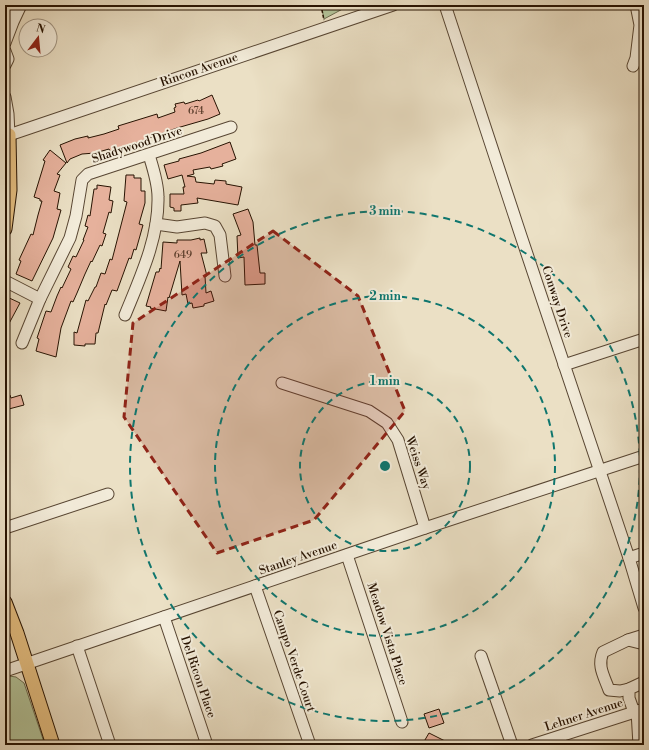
<svg xmlns="http://www.w3.org/2000/svg" width="649" height="750" viewBox="0 0 649 750" font-family="'Libre Bodoni',serif">
<rect width="100%" height="100%" fill="#ebe0c5"/>
<filter id="stains"><feTurbulence type="fractalNoise" baseFrequency=".005" numOctaves="4"/><feColorMatrix values="0 0 0 0 .2 0 0 0 0 .09 0 0 0 0 .02 0 0 0 .5 -.17"/></filter>
<radialGradient id="worn" r=".72"><stop offset=".6" stop-color="#630" stop-opacity="0"/><stop offset="1" stop-color="#630" stop-opacity=".3"/></radialGradient>
<g fill="#b2c399" stroke="#6c6b4e">
<path d="M 321,5 L 350,5 L 324,19 Z"/>
<path d="M 9,676 L 16,677 L 24,683 L 45,745 L 5,745 L 5,678 Z"/>
</g>
<g fill="#e6b19c" stroke="#271302">
<path d="M 212,95 L 220,114 L 208,119 L 177,128 L 122,148 L 110,151 L 109,149 L 95,153 L 82,154 L 70,159 L 67,163 L 60,145 L 75,139 L 88,136 L 88,138 L 104,134 L 119,129 L 118,126 L 157,114 L 158,118 L 175,112 L 174,108 L 176,107 L 175,104 L 184,102 L 185,104 L 198,100 L 199,101 Z"/>
<path d="M 230,142 L 236,159 L 222,164 L 223,166 L 211,169 L 210,167 L 193,170 L 194,174 L 187,176 L 195,177 L 196,182 L 214,184 L 215,180 L 226,181 L 226,184 L 242,187 L 238,205 L 197,198 L 198,203 L 181,205 L 181,211 L 174,211 L 174,208 L 170,207 L 170,194 L 184,194 L 183,187 L 185,187 L 182,175 L 168,179 L 164,165 L 179,161 L 179,159 L 201,153 Z"/>
<path d="M 50,150 L 66,163 L 57,174 L 60,175 L 54,191 L 60,193 L 57,209 L 61,210 L 53,238 L 32,281 L 16,274 L 21,261 L 19,260 L 31,234 L 33,235 L 38,215 L 42,201 L 40,201 L 40,199 L 34,197 L 45,161 L 43,160 Z"/>
<path d="M 126,175 L 134,175 L 134,178 L 141,178 L 141,191 L 145,191 L 145,203 L 139,224 L 143,225 L 136,250 L 134,249 L 131,259 L 129,258 L 117,291 L 112,290 L 106,305 L 105,304 L 98,333 L 96,333 L 95,344 L 85,344 L 85,346 L 74,345 L 74,332 L 77,333 L 86,300 L 88,301 L 95,287 L 96,287 L 101,273 L 105,274 L 110,259 L 112,260 L 127,202 L 124,201 Z"/>
<path d="M 97,185 L 111,187 L 109,200 L 113,201 L 111,213 L 109,212 L 103,233 L 106,234 L 102,246 L 100,245 L 92,262 L 91,261 L 85,274 L 77,293 L 73,302 L 71,301 L 61,328 L 56,357 L 36,351 L 39,339 L 37,338 L 46,311 L 51,312 L 57,296 L 61,287 L 62,288 L 71,269 L 68,267 L 73,256 L 76,257 L 84,240 L 83,240 L 88,227 L 85,226 L 88,215 L 90,216 L 94,189 L 97,189 Z"/>
<path d="M 248,209 L 253,222 L 255,245 L 257,245 L 260,273 L 265,273 L 265,284 L 245,285 L 244,257 L 238,258 L 237,236 L 241,235 L 233,214 Z"/>
<path d="M 200,238 L 200,240 L 204,239 L 207,253 L 201,253 L 207,276 L 205,276 L 206,293 L 211,291 L 214,301 L 204,304 L 204,306 L 193,308 L 192,303 L 188,304 L 186,294 L 182,295 L 180,261 L 169,298 L 168,297 L 166,311 L 150,308 L 151,307 L 146,306 L 156,272 L 159,272 L 160,268 L 161,269 L 163,242 L 177,243 L 177,240 L 191,240 Z"/>
<path d="M 5,296 L 20,303 L 5,331 Z"/>
<path d="M 10,395 L 11,398 L 21,395 L 24,405 L 5,410 L 5,396 Z"/>
<path d="M 439,709 L 444,723 L 429,728 L 424,714 Z"/>
<path d="M 429,733 L 445,741 L 443,745 L 422,745 Z"/>
</g>
<g fill="none" stroke-linecap="round" stroke-linejoin="round">
<defs>
<g id="minor">
<path d="M 445,5 L 521,236 L 629,558 L 644,608"/>
<path d="M 5,18 L 12,5"/>
<path d="M 5,43 L 13,22 L 21,5"/>
<path d="M 5,51 L 8,59 L 5,65"/>
<path d="M 633,66 L 636,58 L 640,25 L 636,5"/>
<path d="M 5,97 L 8,114 L 9,135"/>
<path d="M 9,135 L 393,5"/>
<path d="M 156,224 L 177,227 L 205,223 L 215,226 L 220,235 L 225,276"/>
<path d="M 5,281 L 40,299"/>
<path d="M 125,315 C 140,278 159,238 158,197 C 158,183 153,168 149,155"/>
<path d="M 22,343 L 40,299 L 70,238 L 76,216 L 82,180 L 88,174 L 231,127"/>
<path d="M 564,365 L 644,339"/>
<path d="M 282,383 L 369,411 L 387,423 L 398,440 L 425,528"/>
<path d="M 5,528 L 108,494"/>
<path d="M 347,555 L 402,722"/>
<path d="M 629,558 L 644,553"/>
<path d="M 255,586 L 310,745"/>
<path d="M 164,617 L 207,745"/>
<path d="M 644,635 L 628,640 L 644,644"/>
<path d="M 628,640 L 603,652 C 597,666 604,676 609,690 L 620,691 L 629,689"/>
<path d="M 77,646 L 110,745"/>
<path d="M 481,656 L 512,745"/>
<path d="M 5,671 L 425,528 L 644,456"/>
<path d="M 637,711 L 639,745"/>
<path d="M 634,712 L 629,698 L 629,689 L 644,682"/>
<path d="M 532,745 L 644,709"/>
</g>
<g id="major">
<path d="M 5,137 L 9,135 L 10,190 L 5,229"/>
<path d="M 5,602 L 17,633 L 53,745"/>
</g>
</defs>
<use href="#minor" stroke="#584633" stroke-width="13"/>
<use href="#major" stroke="#271302" stroke-width="15"/>
<path stroke="#271302" stroke-width="1.5" stroke-dasharray="3 2" stroke-linecap="butt" d="M 321,5 L 324,20"/>
<use href="#minor" stroke="#f2ebd9" stroke-width="11"/>
<use href="#major" stroke="#e6c082" stroke-width="13"/>
</g>
<path fill="#8f2418" fill-opacity="0.2" stroke="#8f2418" stroke-width="3" stroke-dasharray="8 5" stroke-linejoin="round" d="M 273,231 L 358,296 L 405,411 L 314,520 L 217,553 L 124,417 L 133,323 Z"/>
<g fill="none" stroke="#0f766e" stroke-width="2" stroke-dasharray="7 5">
<circle cx="385" cy="466" r="85"/>
<circle cx="385" cy="466" r="170"/>
<circle cx="385" cy="466" r="255"/>
</g>
<g text-anchor="middle" dominant-baseline="central" stroke-width="4" stroke-linejoin="round" paint-order="stroke">
<g font-size="10" fill="#573a28">
<text x="196" y="111">674</text>
<text x="183" y="255">649</text>
</g>
<g font-size="12" fill="#271302" stroke="#f2ebd9">
<text transform="translate(199 70) rotate(-19)">Rincon Avenue</text>
<text transform="translate(137 145) rotate(-18)">Shadywood Drive</text>
<text transform="translate(557 302) rotate(72)">Conway Drive</text>
<text transform="translate(418 463) rotate(71)">Weiss Way</text>
<text transform="translate(298 558) rotate(-19)">Stanley Avenue</text>
<text transform="translate(387 634) rotate(72)">Meadow Vista Place</text>
<text transform="translate(294 661) rotate(71)">Campo Verde Court</text>
<text transform="translate(198 677) rotate(71)">Del Ricon Place</text>
<text transform="translate(584 715) rotate(-18)">Lehner Avenue</text>
</g>
</g>
<circle cx="385" cy="466" r="6" fill="#0f766e" stroke="#f2ebd9" stroke-width="2"/>
<g font-size="12" text-anchor="middle" font-weight="bold" fill="#0f766e" stroke="#f2ebd9" stroke-width="4" stroke-linejoin="round" paint-order="stroke">
<text x="385" y="215">3 min</text>
<text x="385" y="300">2 min</text>
<text x="385" y="385">1 min</text>
</g>
<rect width="649" height="750" fill="none" stroke="#ebe0c5" stroke-width="20"/>
<rect x="6" y="6" width="637" height="738" fill="none" stroke="#271302" stroke-width="2"/>
<rect x="10" y="10" width="629" height="730" fill="none" stroke="#271302"/>
<g transform="translate(38 38) rotate(16)"><circle r="19" fill="#f2ebd9" stroke="#a19583"/>
<path d="M0-3L7 15L0 10L-7 15Z" fill="#8f2418"/>
<text y="-6" font-size="11" font-weight="bold" text-anchor="middle" fill="#271302">N</text>
</g>
<rect width="100%" height="100%" filter="url(#stains)"/>
<rect width="100%" height="100%" fill="url(#worn)"/>
</svg>
